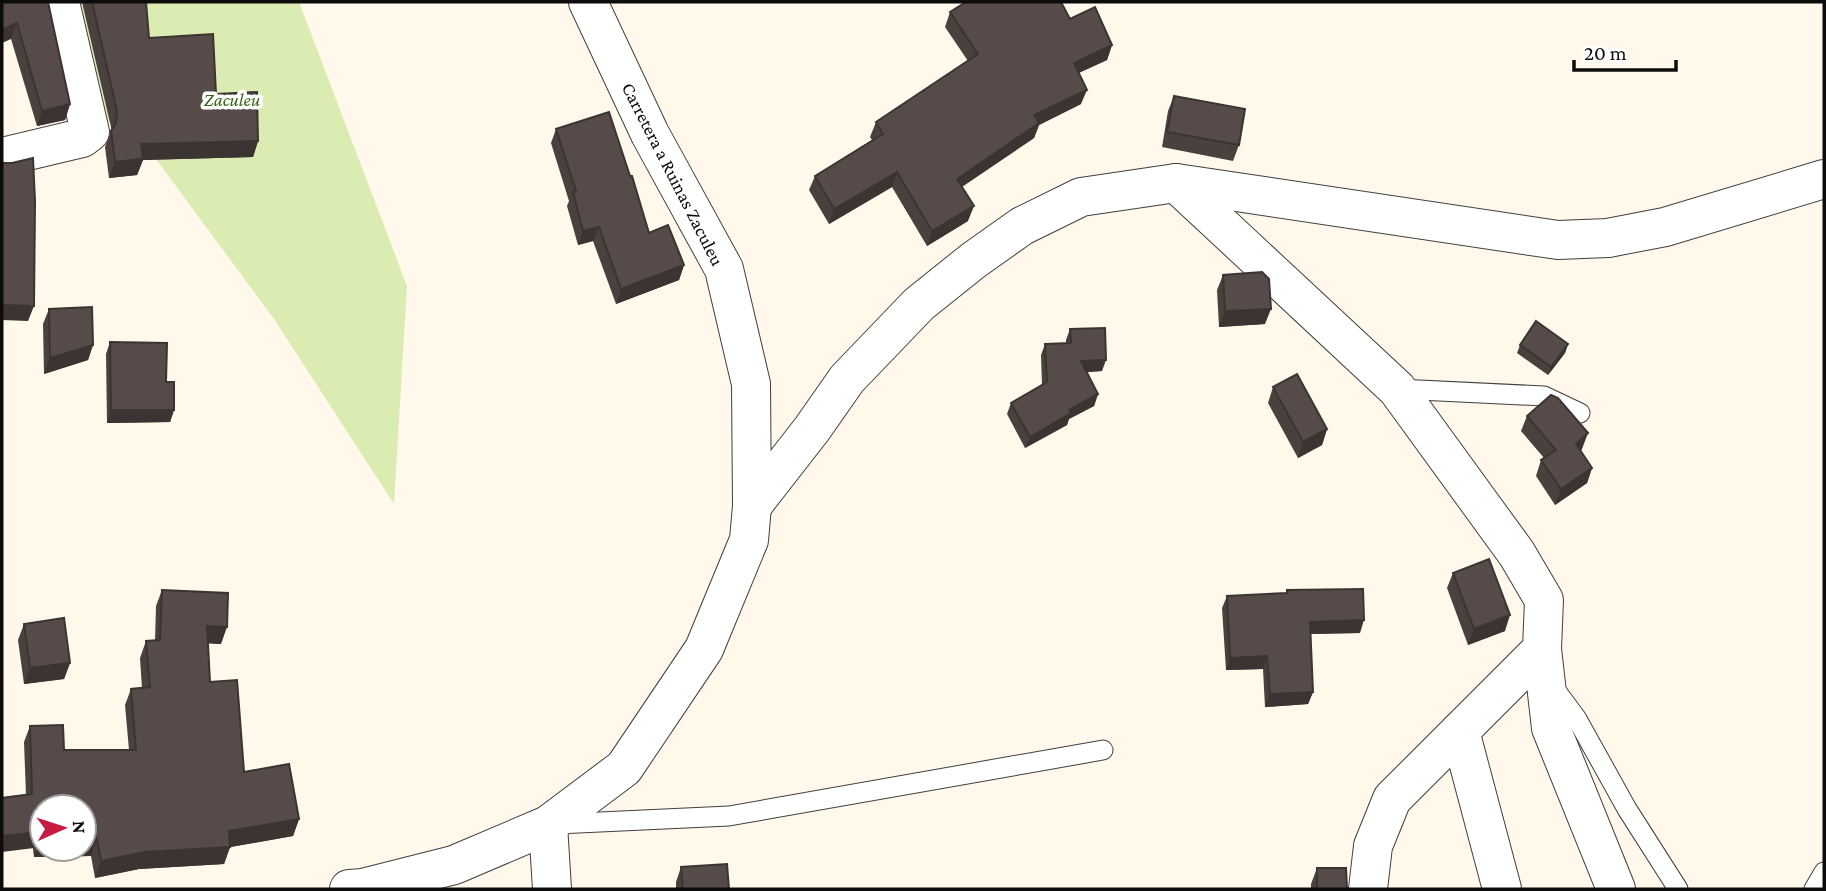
<svg xmlns="http://www.w3.org/2000/svg" width="1826" height="891" viewBox="0 0 1826 891" font-family="'Crimson Pro',serif">
<rect width="100%" height="100%" fill="#fff8eb"/>
<path fill="#dbecb2" d="M 51,2 L 299,2 L 407,286 L 394,504 L 274,319 L 139,136 L 134,124 L 91,121 Z"/>
<g fill="none" stroke-linecap="round" stroke-linejoin="round">
<defs>
<g id="service">
<path d="M 1398,389 L 1544,396 L 1580,413"/>
<path d="M 1554,688 L 1577,719 L 1627,809 L 1678,889"/>
<path d="M 557,824 L 729,816 L 1103,750"/>
<path d="M 1814,889 L 1824,872"/>
</g>
<g id="minor">
<path d="M 2,157 L 82,138 L 90,132 L 60,2"/>
<path d="M 1176,183 L 1397,389 L 1517,554 L 1544,600 L 1542,649 L 1392,799 L 1373,846 L 1368,889"/>
<path d="M 752,506 L 812,429 L 847,379 L 919,304 L 974,260 L 1022,226 L 1081,197 L 1176,183 L 1558,240 L 1608,238 L 1665,227 L 1824,179"/>
<path d="M 1542,649 L 1551,728 L 1616,889"/>
<path d="M 1460,731 L 1502,889"/>
<path d="M 548,825 L 552,889"/>
<path d="M 349,889 L 363,888 L 454,865 L 548,825 L 624,768 L 704,649 L 749,540 L 752,506 L 751,384 L 724,269 L 650,134 L 588,2"/>
</g>
</defs>
<use href="#service" stroke="#3f3f3f" stroke-width="21"/>
<use href="#minor" stroke="#3f3f3f" stroke-width="40"/>
<use href="#service" stroke="#fff" stroke-width="19"/>
<use href="#minor" stroke="#fff" stroke-width="38"/>
</g>
<g fill="#4a403e">
<path d="M 2,2 L 70,104 L 65,120 L 37,126 L 11,39 Z"/>
<path d="M 82,2 L 146,2 L 149,38 L 216,94 L 258,141 L 253,157 L 143,160 L 137,175 L 109,178 L 105,147 L 111,131 L 111,127 Z"/>
<path d="M 950,12 L 1070,19 L 1112,45 L 1107,60 L 1078,73 L 1081,104 L 1039,125 L 1034,138 L 962,187 L 968,221 L 927,246 L 892,187 L 829,224 L 809,190 L 815,176 L 872,140 L 870,137 L 876,122 L 968,61 L 945,27 Z"/>
<path d="M 1174,96 L 1239,145 L 1233,161 L 1162,147 L 1168,111 Z"/>
<path d="M 556,129 L 649,233 L 684,265 L 679,280 L 616,304 L 593,241 L 578,245 L 567,206 L 569,201 L 551,143 Z"/>
<path d="M 1223,275 L 1265,324 L 1219,327 L 1217,290 Z"/>
<path d="M 49,309 L 93,345 L 88,360 L 44,374 L 43,324 Z"/>
<path d="M 1070,329 L 1102,371 L 1086,372 L 1098,394 L 1094,406 L 1069,419 L 1067,425 L 1025,448 L 1007,414 L 1011,403 L 1042,385 L 1041,355 L 1045,344 L 1066,343 L 1066,340 Z"/>
<path d="M 110,342 L 166,382 L 174,410 L 170,422 L 107,423 L 106,354 Z"/>
<path d="M 1568,344 L 1565,353 L 1548,375 L 1517,353 L 1520,345 Z"/>
<path d="M 1273,387 L 1327,429 L 1322,445 L 1298,458 L 1268,403 Z"/>
<path d="M 1527,416 L 1582,449 L 1581,450 L 1592,468 L 1587,483 L 1555,505 L 1536,476 L 1541,460 L 1544,458 L 1521,431 Z"/>
<path d="M 1453,573 L 1505,631 L 1468,645 L 1447,588 Z"/>
<path d="M 162,590 L 221,644 L 208,643 L 210,682 L 244,772 L 299,819 L 293,836 L 230,847 L 224,864 L 139,869 L 95,878 L 91,856 L 34,857 L 26,795 L 24,742 L 30,726 L 64,750 L 129,750 L 125,705 L 131,689 L 142,688 L 140,658 L 146,641 L 155,641 L 156,606 Z"/>
<path d="M 1287,590 L 1360,633 L 1310,634 L 1313,692 L 1308,704 L 1265,707 L 1263,669 L 1226,670 L 1222,608 L 1227,596 L 1286,593 Z"/>
<path d="M 24,624 L 70,663 L 64,679 L 24,684 L 18,640 Z"/>
<path d="M 681,867 L 729,889 L 676,889 L 676,882 Z"/>
<path d="M 1317,868 L 1347,889 L 1311,889 L 1311,884 Z"/>
</g>
<g fill="#3c3432">
<path d="M 17,23 L 11,39 L 2,43 L 2,30 Z"/>
<path d="M 1112,45 L 1107,60 L 1068,78 L 1074,63 Z"/>
<path d="M 1087,90 L 1081,104 L 1039,125 L 1034,138 L 952,193 L 957,179 L 1034,115 Z"/>
<path d="M 70,104 L 65,120 L 37,126 L 42,111 Z"/>
<path d="M 258,141 L 253,157 L 143,160 L 137,175 L 109,178 L 115,162 L 141,144 Z"/>
<path d="M 897,172 L 892,187 L 829,224 L 834,209 Z"/>
<path d="M 974,206 L 968,221 L 927,246 L 932,231 Z"/>
<path d="M 599,227 L 593,241 L 578,245 L 583,231 Z"/>
<path d="M 684,265 L 679,280 L 616,304 L 621,289 Z"/>
<path d="M 2,305 L 34,306 L 28,321 L 2,320 Z"/>
<path d="M 1271,309 L 1265,324 L 1219,327 L 1225,311 Z"/>
<path d="M 1568,344 L 1565,353 L 1548,375 L 1551,367 Z"/>
<path d="M 93,345 L 88,360 L 44,374 L 50,358 Z"/>
<path d="M 1106,360 L 1102,371 L 1076,373 L 1081,361 Z"/>
<path d="M 1098,394 L 1094,406 L 1069,419 L 1067,425 L 1025,448 L 1030,437 L 1069,410 Z"/>
<path d="M 111,410 L 174,410 L 170,422 L 107,423 Z"/>
<path d="M 1327,429 L 1322,445 L 1298,458 L 1303,442 Z"/>
<path d="M 1588,433 L 1582,449 L 1570,459 L 1576,444 Z"/>
<path d="M 1592,468 L 1587,483 L 1555,505 L 1561,489 Z"/>
<path d="M 1510,615 L 1505,631 L 1468,645 L 1474,629 Z"/>
<path d="M 1364,620 L 1360,633 L 1305,634 L 1310,622 Z"/>
<path d="M 207,626 L 227,627 L 221,644 L 201,643 Z"/>
<path d="M 1267,656 L 1263,669 L 1226,670 L 1230,658 Z"/>
<path d="M 70,663 L 64,679 L 24,684 L 30,668 Z"/>
<path d="M 1313,692 L 1308,704 L 1265,707 L 1270,694 Z"/>
<path d="M 299,819 L 293,836 L 225,848 L 230,847 L 224,864 L 139,869 L 95,878 L 101,861 L 229,831 Z"/>
<path d="M 40,832 L 34,848 L 2,852 L 2,836 Z"/>
<path d="M 84,839 L 97,839 L 91,856 L 34,857 L 40,840 L 42,840 L 42,849 L 84,849 Z"/>
</g>
<g fill="#564b48" stroke="#3c3432" stroke-width="2">
<path d="M 2,2 L 48,2 L 70,104 L 42,111 L 17,23 L 2,30 Z"/>
<path d="M 92,2 L 146,2 L 149,38 L 213,34 L 216,94 L 257,92 L 258,141 L 141,144 L 143,159 L 115,162 L 111,131 L 116,123 L 117,111 Z"/>
<path d="M 966,2 L 1061,2 L 1070,19 L 1095,7 L 1112,45 L 1074,63 L 1087,90 L 1034,115 L 1039,123 L 957,179 L 974,206 L 932,231 L 897,172 L 834,209 L 815,176 L 883,134 L 876,122 L 978,54 L 950,12 Z"/>
<path d="M 1174,96 L 1245,109 L 1239,145 L 1167,132 Z"/>
<path d="M 609,112 L 630,176 L 632,176 L 649,233 L 668,225 L 684,265 L 621,289 L 599,227 L 583,231 L 573,192 L 576,191 L 556,129 Z"/>
<path d="M 33,158 L 35,201 L 34,306 L 2,305 L 2,163 L 12,163 Z"/>
<path d="M 1262,272 L 1269,279 L 1271,309 L 1225,311 L 1223,275 Z"/>
<path d="M 92,307 L 93,345 L 50,358 L 49,309 Z"/>
<path d="M 1536,321 L 1568,344 L 1551,367 L 1520,345 Z"/>
<path d="M 1105,328 L 1106,360 L 1081,361 L 1098,394 L 1069,410 L 1071,413 L 1030,437 L 1011,403 L 1047,382 L 1045,344 L 1071,343 L 1070,329 Z"/>
<path d="M 110,342 L 167,343 L 166,382 L 174,382 L 174,410 L 111,410 Z"/>
<path d="M 1297,374 L 1327,429 L 1303,442 L 1273,387 Z"/>
<path d="M 1551,395 L 1558,398 L 1588,433 L 1576,444 L 1592,468 L 1561,489 L 1541,460 L 1556,450 L 1527,416 Z"/>
<path d="M 1489,559 L 1510,615 L 1474,629 L 1453,573 Z"/>
<path d="M 1363,589 L 1364,620 L 1310,622 L 1313,692 L 1270,694 L 1267,656 L 1230,658 L 1227,596 L 1287,593 L 1287,590 Z"/>
<path d="M 162,590 L 228,593 L 227,627 L 207,626 L 210,682 L 237,680 L 244,772 L 289,764 L 299,819 L 229,831 L 230,847 L 145,852 L 101,861 L 97,839 L 84,839 L 84,807 L 42,807 L 42,840 L 40,840 L 40,832 L 2,836 L 2,798 L 32,794 L 30,726 L 63,725 L 64,750 L 136,750 L 131,689 L 150,687 L 146,641 L 160,640 Z"/>
<path d="M 64,618 L 70,663 L 30,668 L 24,624 Z"/>
<path d="M 727,864 L 729,889 L 683,889 L 681,867 Z"/>
<path d="M 1317,868 L 1346,868 L 1347,889 L 1317,889 Z"/>
</g>
<g text-anchor="middle" dominant-baseline="central" stroke-width="7" stroke-linejoin="round" paint-order="stroke">
<g font-size="19" font-style="italic" fill="#386818" stroke="#fff">
<text x="232" y="99">Zaculeu</text>
</g>
<g font-size="19" fill="#0c0c0c" stroke="#fff">
<text transform="translate(673 174) rotate(63)">Carretera a Ruinas Zaculeu</text>
</g>
</g>
<rect width="1826" height="891" fill="none" stroke="#0c0c0c" stroke-width="7"/>
<g transform="translate(63 828) rotate(87)"><circle r="33" fill="#ffffff" stroke="#9e9e9e" stroke-width="2"/>
<path d="M0-5L12 26L0 18L-12 26Z" fill="#c61b42"/>
<text y="-10" font-size="19" font-weight="bold" text-anchor="middle" fill="#0c0c0c">N</text>
</g>
<path d="M1574 60v10h102v-10" fill="none" stroke="#0c0c0c" stroke-width="3.5"/>
<text x="1584" y="60" font-size="21" fill="#0c0c0c" stroke="#ffffff" stroke-width="5" paint-order="stroke">20 m</text>
</svg>
